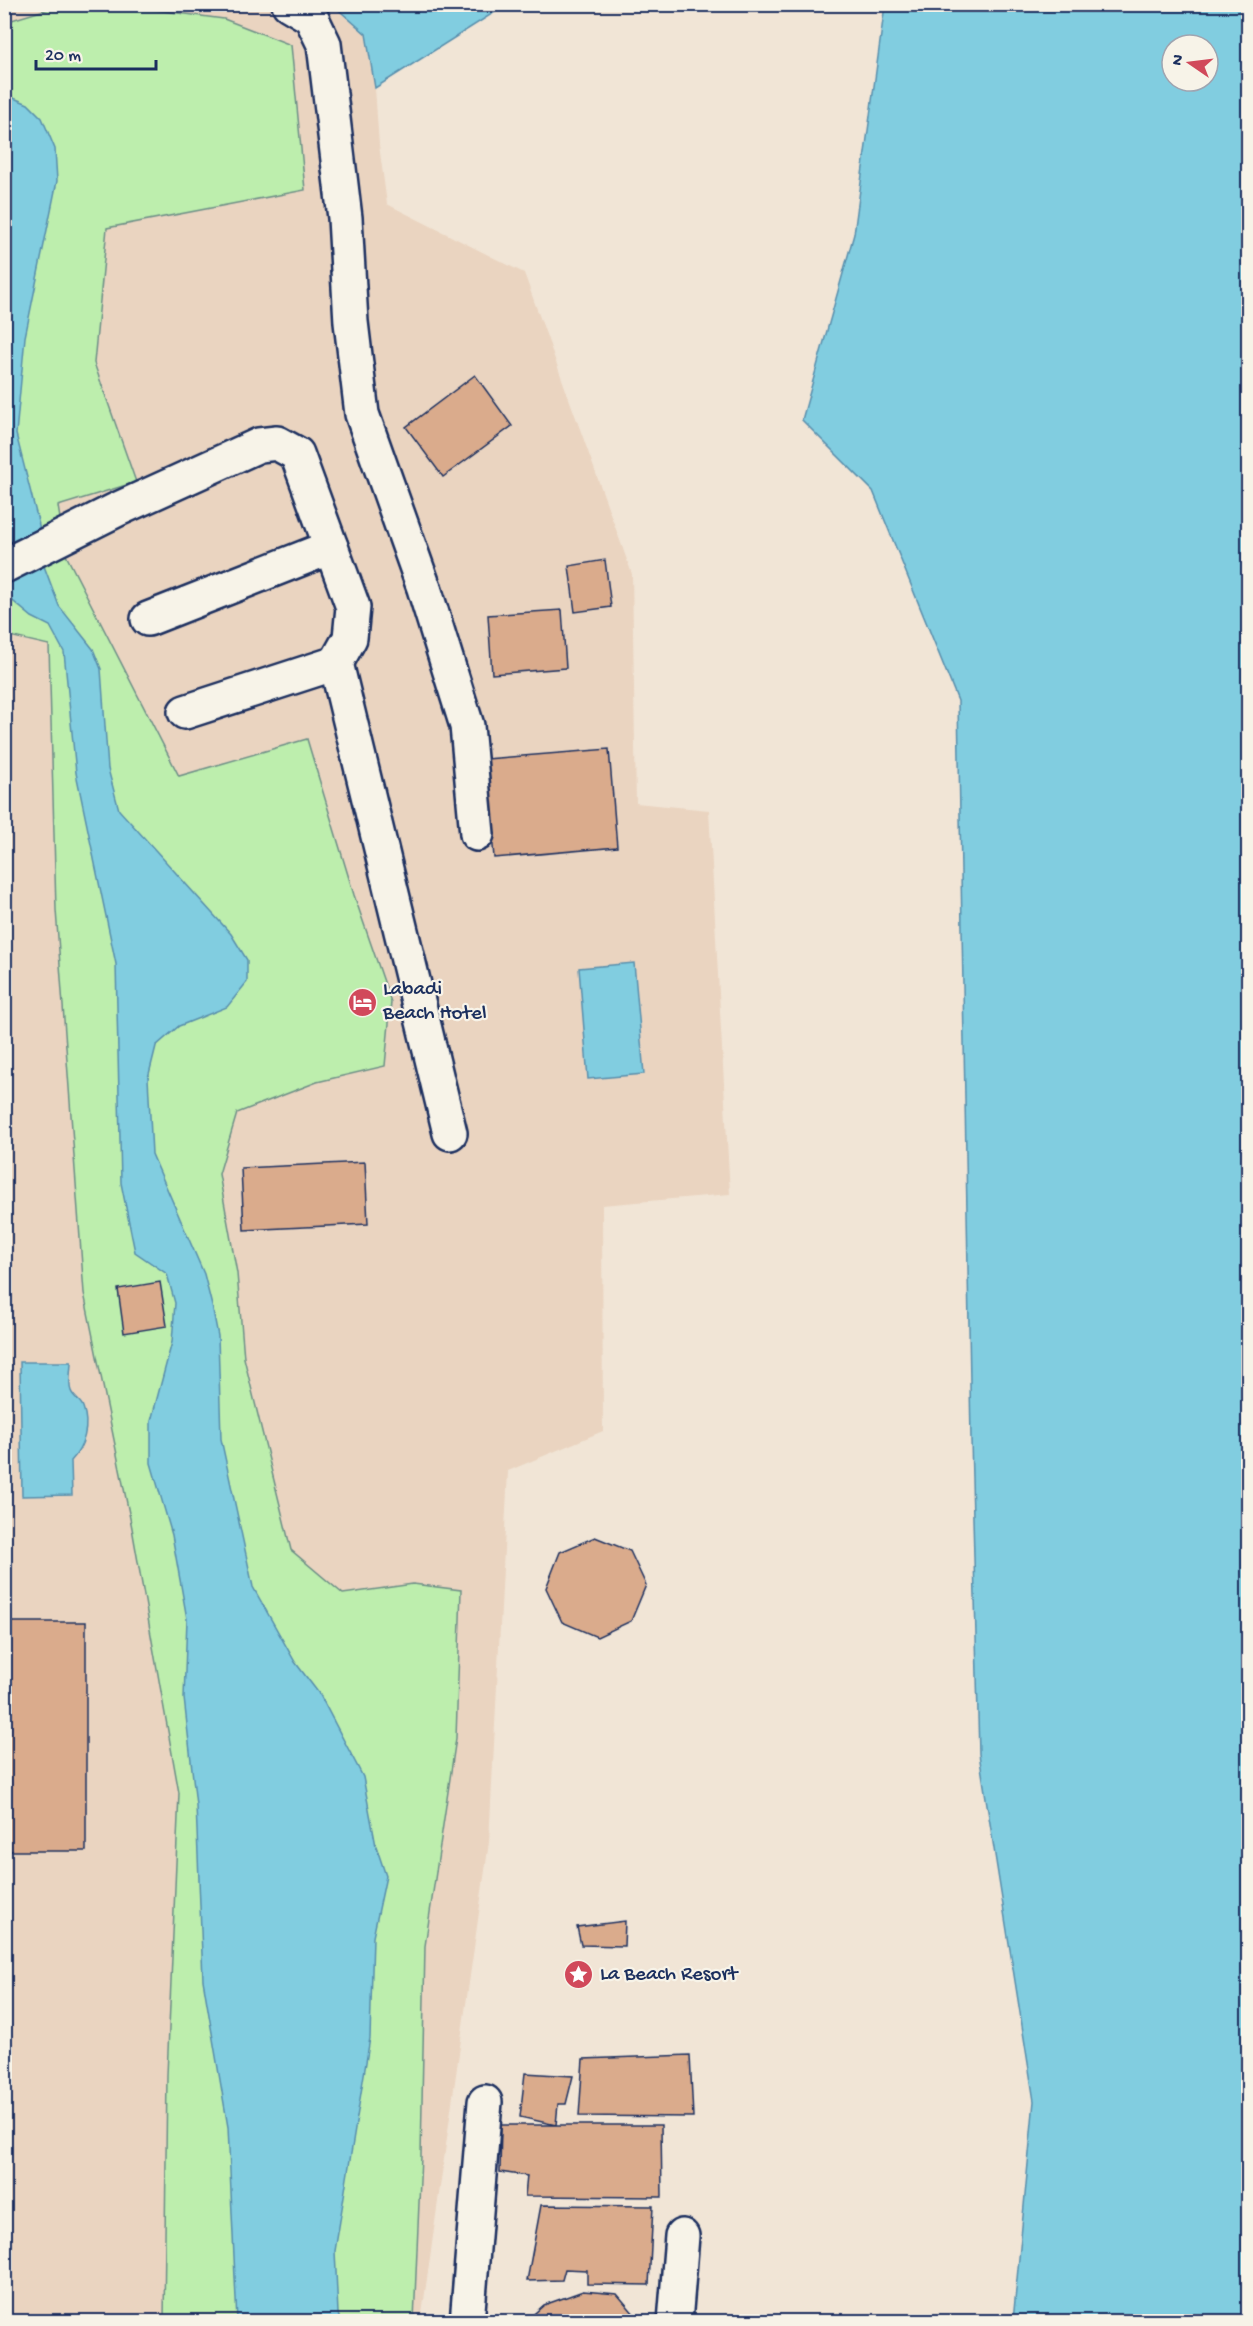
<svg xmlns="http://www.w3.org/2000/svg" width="1253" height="2326" viewBox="0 0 1253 2326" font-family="'Gochi Hand',sans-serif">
<rect width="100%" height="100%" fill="#f1e5d6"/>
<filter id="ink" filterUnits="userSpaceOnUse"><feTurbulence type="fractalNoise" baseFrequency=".0167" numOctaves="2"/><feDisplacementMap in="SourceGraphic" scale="12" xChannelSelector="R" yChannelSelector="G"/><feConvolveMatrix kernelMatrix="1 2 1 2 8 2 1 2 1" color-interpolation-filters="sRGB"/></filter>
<g filter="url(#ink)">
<path fill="#ead4c0" d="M 5,5 L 333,5 L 366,34 L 375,88 L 379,145 L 387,204 L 524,273 L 632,574 L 636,803 L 709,810 L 730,1194 L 602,1205 L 603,1431 L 508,1471 L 489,1842 L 421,2321 L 5,2322 Z"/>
<path fill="#bdeead" stroke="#6c8e86" stroke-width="1.5" d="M 61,5 L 117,5 L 224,19 L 291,45 L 305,190 L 107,228 L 94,363 L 136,482 L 58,506 L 66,555 L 179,776 L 307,739 L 354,895 L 391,1002 L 385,1066 L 317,1082 L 237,1113 L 219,1174 L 237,1273 L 244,1358 L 291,1550 L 343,1594 L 413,1584 L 461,1590 L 456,1738 L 425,1946 L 421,2156 L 414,2321 L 164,2321 L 167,2075 L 179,1793 L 132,1528 L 84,1293 L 56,910 L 49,645 L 5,635 L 5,22 Z"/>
<g fill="#81cde0" stroke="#588eac" stroke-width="1.5" fill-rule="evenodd">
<path d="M 333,5 L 506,5 L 375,88 L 366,34 Z"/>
<path d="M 885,5 L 1248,5 L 1248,2321 L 1013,2321 L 1034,2101 L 979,1754 L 971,1439 L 958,701 L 873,491 L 802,420 L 854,234 ZM 1172,45 L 1208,45 L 1208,81 L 1172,81 Z"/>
<path d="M 4,94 L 28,104 L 42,118 L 55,149 L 57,181 L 25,337 L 16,434 L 39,525 L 44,566 L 59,606 L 93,649 L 101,669 L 108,769 L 119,810 L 231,934 L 247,960 L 247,982 L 227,1007 L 179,1026 L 156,1046 L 148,1078 L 152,1154 L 204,1274 L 213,1310 L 218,1336 L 221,1439 L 253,1587 L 295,1662 L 320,1695 L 363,1777 L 376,1846 L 386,1876 L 373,1937 L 370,2038 L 335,2251 L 338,2313 L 340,2321 L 237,2321 L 228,2127 L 203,1980 L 196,1805 L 184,1698 L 187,1619 L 172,1535 L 151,1463 L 151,1421 L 172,1342 L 175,1303 L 167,1274 L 135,1252 L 121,1183 L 116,964 L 76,773 L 64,652 L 50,626 L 32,617 L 8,597 L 5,590 Z"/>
<path d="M 634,963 L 644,1074 L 588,1079 L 579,968 Z"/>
<path d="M 20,1362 L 71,1362 C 71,1370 68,1384 71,1391 C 73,1397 81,1401 83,1407 C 90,1426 84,1447 71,1461 L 72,1495 L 22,1496 Z"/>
</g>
<g fill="#daab8c" stroke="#1b2f5e" stroke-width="1.5">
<path d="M 475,375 L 512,426 L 443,477 L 406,427 Z"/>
<path d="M 605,560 L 611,607 L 575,612 L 569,566 Z"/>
<path d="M 562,610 L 566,668 L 492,674 L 488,615 Z"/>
<path d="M 609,749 L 617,847 L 494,858 L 486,759 Z"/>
<path d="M 365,1162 L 368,1224 L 244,1230 L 241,1168 Z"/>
<path d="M 160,1282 L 167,1326 L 124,1333 L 118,1289 Z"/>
<path d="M 595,1537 L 630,1551 L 646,1585 L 631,1621 L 597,1637 L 562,1622 L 546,1588 L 560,1552 Z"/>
<rect x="4" y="1622" width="82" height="229"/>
<path d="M 625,1921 L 624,1946 L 581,1945 L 577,1927 Z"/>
<path d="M 690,2055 L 693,2117 L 579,2116 L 583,2059 Z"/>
<path d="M 525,2073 L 573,2076 L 566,2104 L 558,2104 L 556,2125 L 520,2117 Z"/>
<path d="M 501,2125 L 661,2125 L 662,2197 L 525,2196 L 527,2176 L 500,2172 Z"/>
<path d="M 541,2205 L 653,2206 L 649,2285 L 587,2284 L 587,2270 L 565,2269 L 562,2280 L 527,2281 Z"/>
<path d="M 583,2291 L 617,2294 L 641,2322 L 525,2322 L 544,2305 Z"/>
</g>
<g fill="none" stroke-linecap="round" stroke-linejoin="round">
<defs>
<g id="minor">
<path d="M 289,4 L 311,17 L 324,44 L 345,218 L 351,322 L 362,414 L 424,588 L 467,726 L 477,834"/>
<path d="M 4,566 L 116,510 L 259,445 L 277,443 L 297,454 L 353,607 L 350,638 L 336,663 L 185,712"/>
<path d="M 148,619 L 331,547"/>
<path d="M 336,663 L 450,1133"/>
<path d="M 467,2322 L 485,2102"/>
<path d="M 675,2322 L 682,2236"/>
</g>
</defs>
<use href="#minor" stroke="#1b2f5e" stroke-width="38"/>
<use href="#minor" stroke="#f7f3e8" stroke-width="33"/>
</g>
</g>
<defs>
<symbol id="hotel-disc" viewBox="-11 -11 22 22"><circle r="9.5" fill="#d1495b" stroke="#f7f3e8"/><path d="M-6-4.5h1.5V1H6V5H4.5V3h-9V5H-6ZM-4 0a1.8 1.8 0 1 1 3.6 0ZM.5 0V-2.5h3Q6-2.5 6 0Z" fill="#fff"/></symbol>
<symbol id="sight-disc" viewBox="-11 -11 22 22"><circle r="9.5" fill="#d1495b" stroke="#f7f3e8"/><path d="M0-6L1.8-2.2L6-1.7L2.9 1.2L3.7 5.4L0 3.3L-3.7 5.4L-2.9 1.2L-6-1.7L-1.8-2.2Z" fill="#fff"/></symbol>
</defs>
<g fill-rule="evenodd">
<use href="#hotel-disc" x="346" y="986" width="33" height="33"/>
<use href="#sight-disc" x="562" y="1958" width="33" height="33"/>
</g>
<g text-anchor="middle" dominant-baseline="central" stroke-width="4.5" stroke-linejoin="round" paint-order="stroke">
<g font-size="21" fill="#1b2f5e" stroke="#f7f3e8" text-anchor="start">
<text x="383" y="990">Labadi<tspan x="383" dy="24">Beach Hotel</tspan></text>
<text x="600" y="1975">La Beach Resort</text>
</g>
</g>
<rect width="1253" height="2326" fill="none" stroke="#f7f3e8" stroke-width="24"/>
<rect x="12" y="12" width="1229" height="2302" fill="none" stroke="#1b2f5e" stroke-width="2" filter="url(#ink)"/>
<g transform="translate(1190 63) rotate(284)"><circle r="28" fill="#f7f3e8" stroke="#9fa5b1" stroke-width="1.5"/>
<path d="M0-4.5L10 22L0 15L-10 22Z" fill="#d1495b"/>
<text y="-9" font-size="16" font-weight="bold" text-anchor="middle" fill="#1b2f5e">N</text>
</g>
<path d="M36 60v9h120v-9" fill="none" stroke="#1b2f5e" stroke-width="3"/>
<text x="45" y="60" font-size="18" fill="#1b2f5e" stroke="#f7f3e8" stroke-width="4.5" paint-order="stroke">20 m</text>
</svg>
